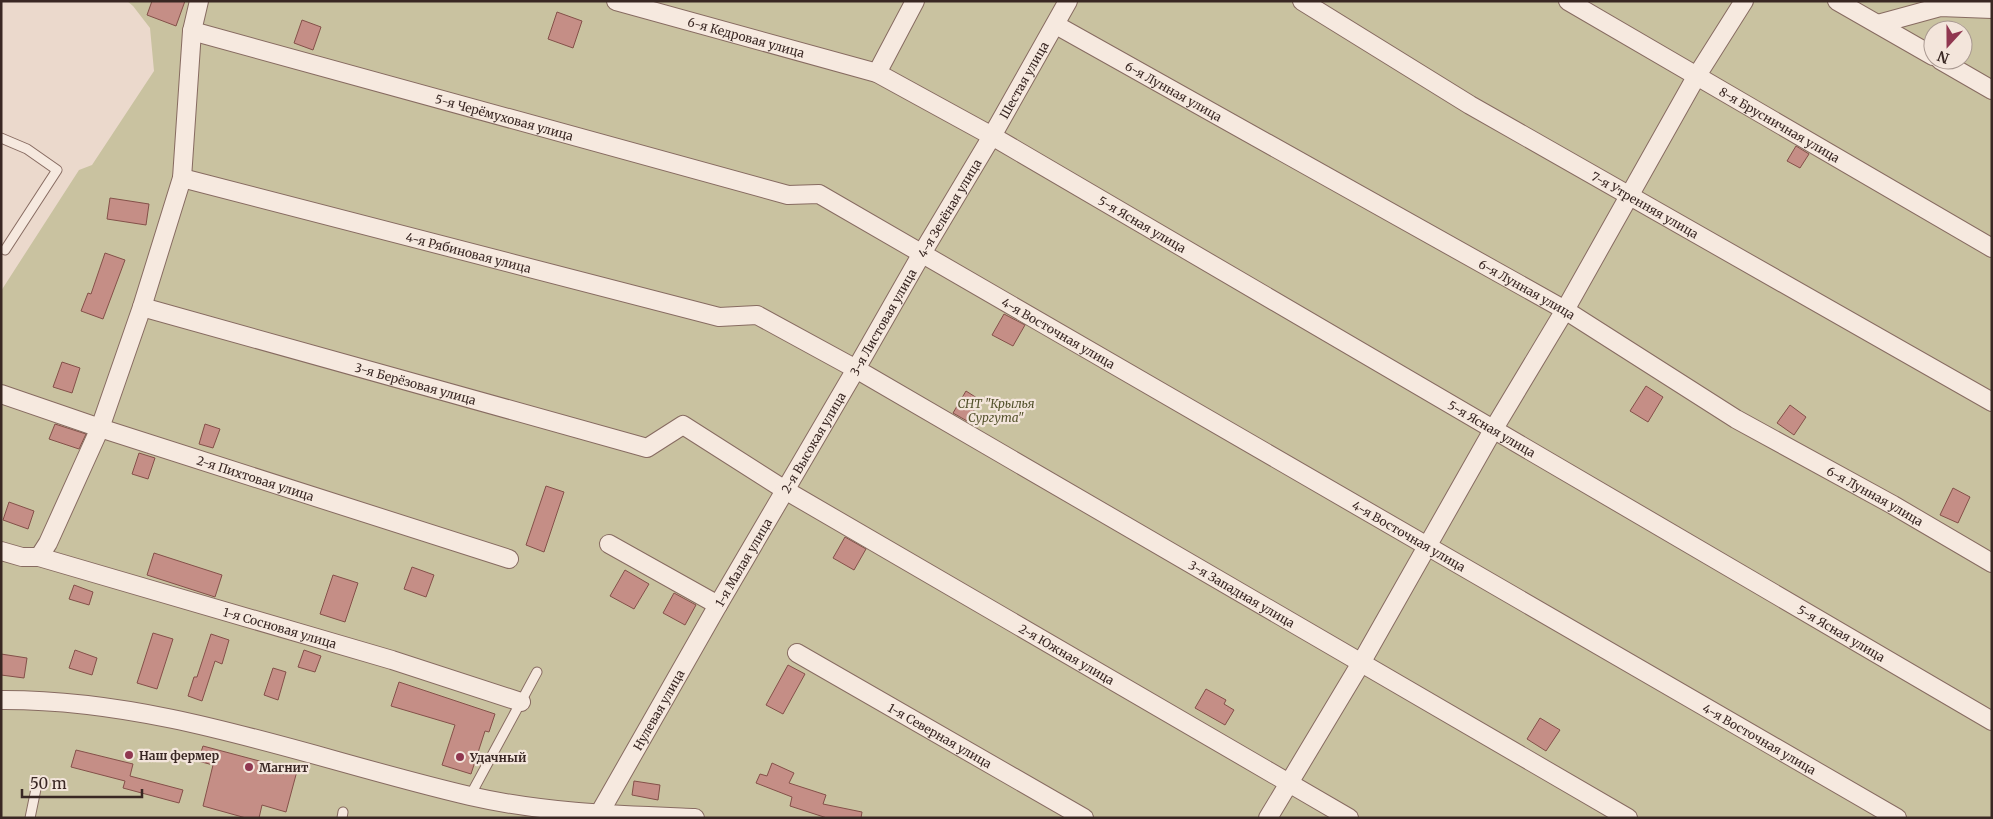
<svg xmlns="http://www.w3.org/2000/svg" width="1993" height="819" viewBox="0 0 1993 819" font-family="Merriweather,serif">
<rect width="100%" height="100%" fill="#ebd9cc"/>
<path fill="#c9c2a0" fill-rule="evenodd" d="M 127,1 L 1992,1 L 1992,818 L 1,818 L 1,291 L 79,170 L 92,165 L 154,71 L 150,28 L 133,6 ZM 1933,30 L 1963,30 L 1963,60 L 1933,60 Z"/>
<g fill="#c58e86" stroke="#845049">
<path d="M 152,1 L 185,1 L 176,26 L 147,15 Z"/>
<path d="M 557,12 L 582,21 L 573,48 L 548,39 Z"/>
<path d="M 302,20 L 321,27 L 313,50 L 294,43 Z"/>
<path d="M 1796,146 L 1809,154 L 1800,168 L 1787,161 Z"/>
<path d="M 110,198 L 149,204 L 146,225 L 107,219 Z"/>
<path d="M 105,253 L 125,260 L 103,319 L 81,311 L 88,293 L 91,294 Z"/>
<path d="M 1004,314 L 1025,325 L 1013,346 L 992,335 Z"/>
<path d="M 62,362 L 80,368 L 72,393 L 53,387 Z"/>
<path d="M 1646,386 L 1663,397 L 1648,422 L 1630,411 Z"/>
<path d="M 966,391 L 977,398 L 973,405 L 976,407 L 967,421 L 953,413 Z"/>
<path d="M 1790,405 L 1806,417 L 1794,435 L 1777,423 Z"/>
<path d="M 55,424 L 86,434 L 79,449 L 49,439 Z"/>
<path d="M 205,424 L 220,429 L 213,448 L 199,444 Z"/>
<path d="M 139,453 L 155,458 L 148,479 L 132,474 Z"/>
<path d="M 546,486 L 564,492 L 544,552 L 526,545 Z"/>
<path d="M 1953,488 L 1970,497 L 1958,523 L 1940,515 Z"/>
<path d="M 9,502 L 34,511 L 28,529 L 3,520 Z"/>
<path d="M 845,537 L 866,549 L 854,570 L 833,558 Z"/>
<path d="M 154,553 L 222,575 L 215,597 L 147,575 Z"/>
<path d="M 412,567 L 434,575 L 426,597 L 404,589 Z"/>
<path d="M 625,570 L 649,584 L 634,609 L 610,596 Z"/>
<path d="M 333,575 L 358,583 L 345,622 L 320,614 Z"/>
<path d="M 74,585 L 93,592 L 89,605 L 69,599 Z"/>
<path d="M 674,593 L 696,605 L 685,625 L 663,613 Z"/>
<path d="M 153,633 L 173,639 L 157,689 L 137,683 Z"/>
<path d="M 211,634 L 229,640 L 222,664 L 215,661 L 202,701 L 188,696 L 194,677 L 197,677 Z"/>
<path d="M 75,650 L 97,658 L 92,675 L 69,668 Z"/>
<path d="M 304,650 L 321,656 L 315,672 L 298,667 Z"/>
<path d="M 1,654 L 27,658 L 24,678 L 1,675 Z"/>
<path d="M 788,665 L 805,674 L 783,714 L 766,705 Z"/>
<path d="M 273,668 L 286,672 L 278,700 L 264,695 Z"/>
<path d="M 399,682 L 495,714 L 489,732 L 485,731 L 471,774 L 442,765 L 455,725 L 391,706 Z"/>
<path d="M 1206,689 L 1226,700 L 1224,704 L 1234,710 L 1225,725 L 1195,708 Z"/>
<path d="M 1540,718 L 1560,730 L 1546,751 L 1527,739 Z"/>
<path d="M 203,746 L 297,771 L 286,812 L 262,805 L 259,818 L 246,818 L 203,806 L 213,765 L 198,761 Z"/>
<path d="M 76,750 L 133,764 L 130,776 L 183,790 L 179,803 L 123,788 L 125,781 L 71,767 Z"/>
<path d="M 772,763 L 794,773 L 789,783 L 826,795 L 823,804 L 862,812 L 861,818 L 827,818 L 790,806 L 792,797 L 756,783 L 760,774 L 767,776 Z"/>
<path d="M 634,781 L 660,785 L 658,800 L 632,795 Z"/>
</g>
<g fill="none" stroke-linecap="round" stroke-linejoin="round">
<defs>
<g id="service">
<path d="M 1,138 L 27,149 L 57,170 L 5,250"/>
<path d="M 470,796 L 537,672"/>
<path d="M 30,818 L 37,784"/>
<path d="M 342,818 L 343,812"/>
</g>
<g id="minor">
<path id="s1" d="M 616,1 L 877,73 L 992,136 L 1992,721"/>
<path id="s2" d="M 1302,1 L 1470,105 L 1992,402"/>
<path id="s3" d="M 1568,1 L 1992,248"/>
<path d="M 1837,1 L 1933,56"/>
<path d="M 1878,24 L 1940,7 L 1992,9"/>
<path id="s4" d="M 1056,25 L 1565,310 L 1736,419 L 1893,505 L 1992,563"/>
<path id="s5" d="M 192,31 L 788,195 L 819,194 L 1897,818"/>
<path d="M 1940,60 L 1992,90"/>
<path d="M 877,73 L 915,1"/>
<path id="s6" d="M 182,178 L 719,317 L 757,315 L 856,369 L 1628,818"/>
<path id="s7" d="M 142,307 L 647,448 L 683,425 L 785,490 L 1349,818"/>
<path id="s8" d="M 1,394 L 100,428 L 509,559"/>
<path d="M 609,544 L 718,605"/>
<path d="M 1,551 L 22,557 L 39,557 L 48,543 L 100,428 L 142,307 L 182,178 L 192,31 L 199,1"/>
<path id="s9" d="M 39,557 L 392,660 L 521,702"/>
<path id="s10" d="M 797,653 L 1084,818"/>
<path d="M 1,700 C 163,699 315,760 470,796 C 544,813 619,815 695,818"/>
<path id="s11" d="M 599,814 L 718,605 L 856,369 L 921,255 L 992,136 L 1068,1"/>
<path d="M 1268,818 L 1361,663 L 1493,430 L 1565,310 L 1696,77 L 1744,1"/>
</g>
</defs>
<use href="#service" stroke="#876b61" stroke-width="11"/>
<use href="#minor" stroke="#876b61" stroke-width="20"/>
<use href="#service" stroke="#f6e9df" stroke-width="9"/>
<use href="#minor" stroke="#f6e9df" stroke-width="18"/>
</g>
<g fill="#903750" stroke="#f3e5db" stroke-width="2">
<circle cx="129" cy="755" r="5"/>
<circle cx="460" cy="757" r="5"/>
<circle cx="249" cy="767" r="5"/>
</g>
<g text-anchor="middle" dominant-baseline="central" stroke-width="4.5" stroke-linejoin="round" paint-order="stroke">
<g font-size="12" fill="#392723" stroke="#f3e5db">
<text stroke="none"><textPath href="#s1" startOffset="135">6-я Кедровая улица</textPath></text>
<text stroke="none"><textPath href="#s11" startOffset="848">Шестая улица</textPath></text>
<text stroke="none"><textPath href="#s4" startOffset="135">6-я Лунная улица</textPath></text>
<text stroke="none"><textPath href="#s5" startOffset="324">5-я Черёмуховая улица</textPath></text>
<text stroke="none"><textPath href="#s3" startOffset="245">8-я Брусничная улица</textPath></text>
<text stroke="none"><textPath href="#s11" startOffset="700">4-я Зелёная улица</textPath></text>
<text stroke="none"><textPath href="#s2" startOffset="399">7-я Утренняя улица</textPath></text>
<text stroke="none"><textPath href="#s1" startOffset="576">5-я Ясная улица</textPath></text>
<text stroke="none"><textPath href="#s6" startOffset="296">4-я Рябиновая улица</textPath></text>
<text stroke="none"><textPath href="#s4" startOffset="540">6-я Лунная улица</textPath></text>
<text stroke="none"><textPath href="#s11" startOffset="568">3-я Листовая улица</textPath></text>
<text stroke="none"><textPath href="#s5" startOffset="926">4-я Восточная улица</textPath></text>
<text stroke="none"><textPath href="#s7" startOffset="284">3-я Берёзовая улица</textPath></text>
<text stroke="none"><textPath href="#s1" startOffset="981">5-я Ясная улица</textPath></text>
<text stroke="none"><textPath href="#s11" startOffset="429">2-я Высокая улица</textPath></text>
<text stroke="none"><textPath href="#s8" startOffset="268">2-я Пихтовая улица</textPath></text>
<text stroke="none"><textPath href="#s4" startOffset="945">6-я Лунная улица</textPath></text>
<text stroke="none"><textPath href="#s5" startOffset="1331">4-я Восточная улица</textPath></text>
<text stroke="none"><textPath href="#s11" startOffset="290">1-я Малая улица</textPath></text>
<text stroke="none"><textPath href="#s6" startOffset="1152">3-я Западная улица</textPath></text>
<text stroke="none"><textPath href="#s9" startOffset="251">1-я Сосновая улица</textPath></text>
<text stroke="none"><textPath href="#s1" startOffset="1386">5-я Ясная улица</textPath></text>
<text stroke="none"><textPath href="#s7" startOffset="1014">2-я Южная улица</textPath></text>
<text stroke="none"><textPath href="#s11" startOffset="120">Нулевая улица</textPath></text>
<text stroke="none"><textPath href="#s10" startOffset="165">1-я Северная улица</textPath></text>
<text stroke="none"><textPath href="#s5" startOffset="1736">4-я Восточная улица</textPath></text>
</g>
<g font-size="12" font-style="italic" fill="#53522c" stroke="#f3e5db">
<text x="996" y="403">CНТ "Крылья<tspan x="996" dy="14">Сургута"</tspan></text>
</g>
<g font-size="12" font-weight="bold" fill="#392723" stroke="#f3e5db" text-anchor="start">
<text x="139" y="755">Наш фермер</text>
<text x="470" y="757">Удачный</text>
<text x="259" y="767">Магнит</text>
</g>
</g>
<rect width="1993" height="819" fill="none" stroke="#392723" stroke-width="5"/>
<g transform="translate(1948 45) rotate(201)"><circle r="24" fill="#f3e5db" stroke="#a99991"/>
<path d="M0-4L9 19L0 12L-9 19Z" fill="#903750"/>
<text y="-8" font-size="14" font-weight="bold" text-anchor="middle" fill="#392723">N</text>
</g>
<path d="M22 789v8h120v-8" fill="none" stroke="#392723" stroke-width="2.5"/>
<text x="30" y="789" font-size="15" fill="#392723" stroke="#f3e5db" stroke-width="4" paint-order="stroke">50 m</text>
</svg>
